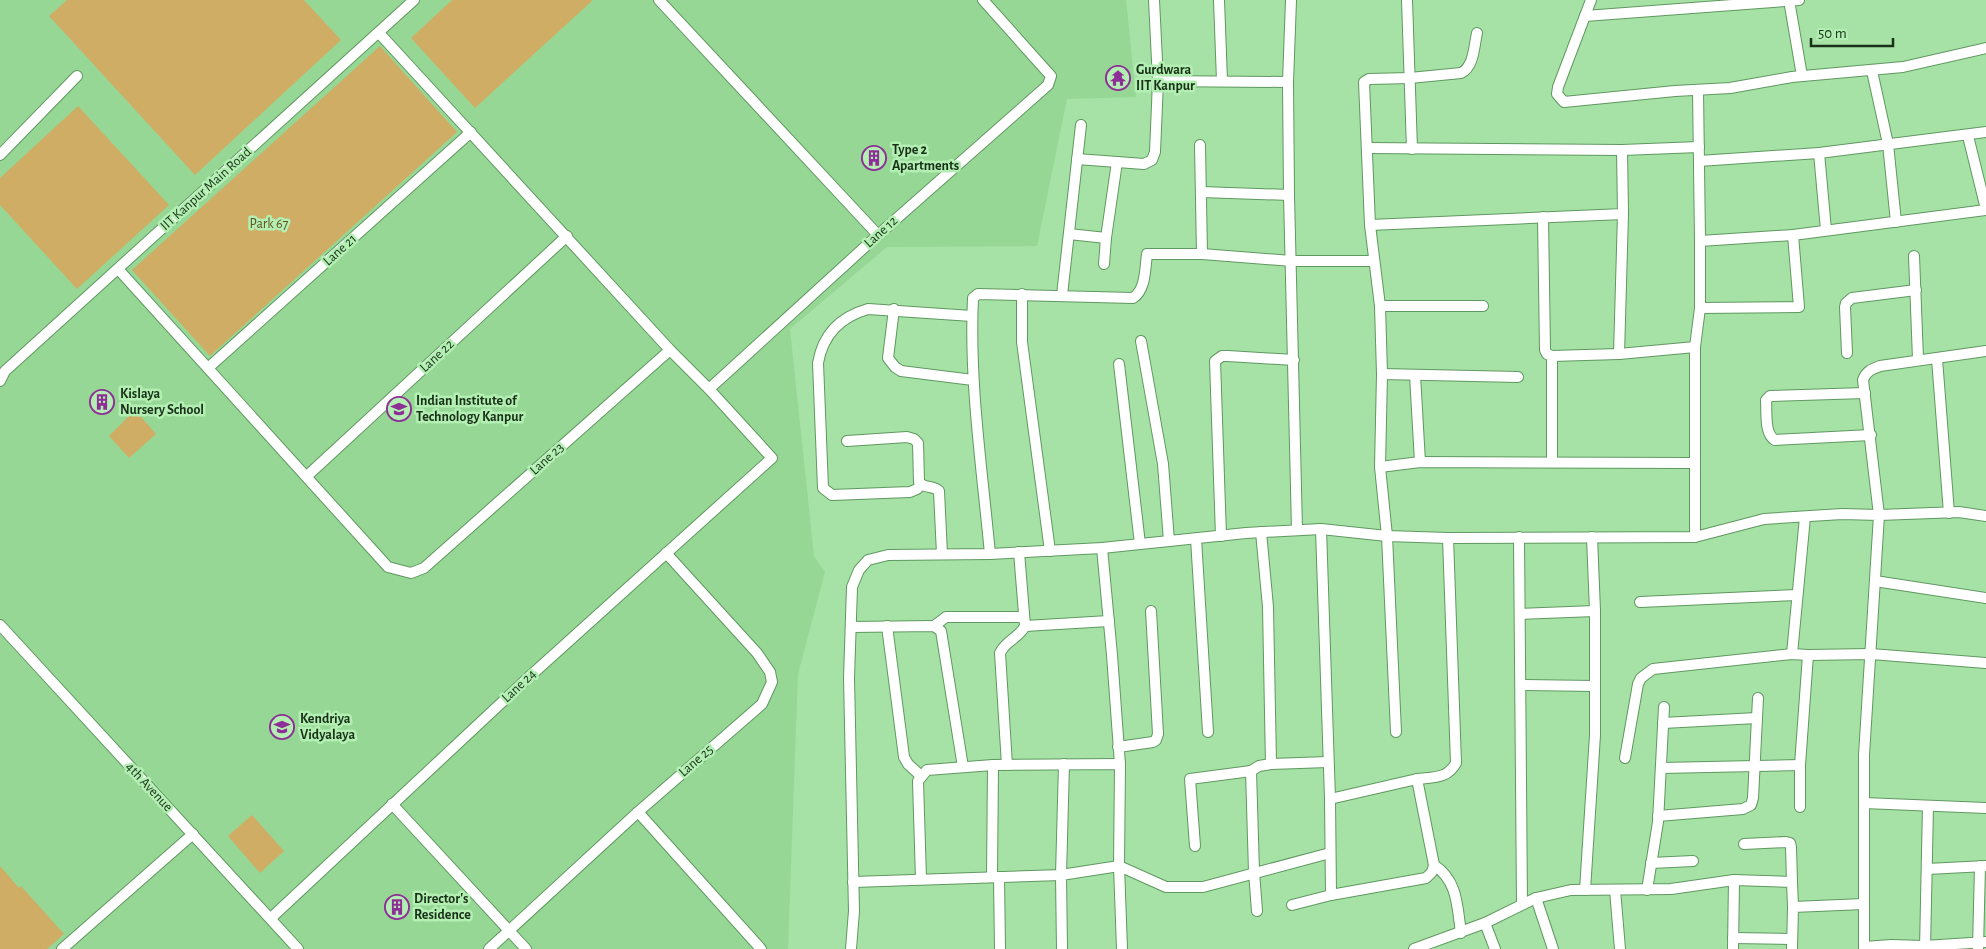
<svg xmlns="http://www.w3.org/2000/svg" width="1986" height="949" viewBox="0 0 1986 949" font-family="'Alegreya Sans',sans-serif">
<rect width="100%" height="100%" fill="#a6e2a5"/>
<path fill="#96d795" d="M 0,0 L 1126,0 L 1136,97 L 1067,99 L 1037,246 L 887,247 L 790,329 L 814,556 L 825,572 L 798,674 L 788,949 L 0,949 Z"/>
<g fill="#d0ad64">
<path d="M 67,0 L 304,0 L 341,40 L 195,175 L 49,16 Z"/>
<path d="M 452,0 L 593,0 L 475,108 L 411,38 Z"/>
<path d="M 380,46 L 457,132 L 210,356 L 132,270 Z"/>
<path d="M 78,106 L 169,205 L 77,289 L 0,205 L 0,178 Z"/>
<path d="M 135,410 L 156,434 L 129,458 L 109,436 Z"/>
<path d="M 252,815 L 284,851 L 260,873 L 228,836 Z"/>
<path d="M 0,866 L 19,888 L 21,886 L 64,934 L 47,949 L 0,949 Z"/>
</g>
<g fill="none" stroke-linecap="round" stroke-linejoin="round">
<defs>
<g id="minor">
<path d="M 659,0 L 878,235"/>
<path d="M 1154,0 L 1158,81 L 1288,82"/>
<path d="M 1219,0 L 1222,81"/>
<path d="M 1291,0 L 1288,82 L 1289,195 L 1297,530"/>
<path d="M 1407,0 L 1412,149"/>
<path d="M 1591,0 L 1558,87 L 1557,94 L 1564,102 L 1675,91 L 1730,88 L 1792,77 L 1903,67 L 1986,48"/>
<path d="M 1789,0 L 1802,76"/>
<path d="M 1585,16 L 1799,0"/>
<path d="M 1477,33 C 1474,46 1474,67 1461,73 L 1410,78 L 1369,79 L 1364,82 L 1370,225 L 1380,306 L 1382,374 L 1380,467 L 1420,462 L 1694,463"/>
<path d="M 1872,71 L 1888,144 L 1896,222"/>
<path d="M 1968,136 L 1986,209"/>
<path d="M 1200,145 L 1202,254"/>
<path d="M 1367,148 L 1622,150 L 1699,147"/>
<path d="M 1819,153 L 1826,230"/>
<path d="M 0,155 L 77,76"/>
<path d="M 1077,159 L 1144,164 L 1152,160 L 1155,152 L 1158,81"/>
<path d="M 1699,161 L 1819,153 L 1986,132"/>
<path d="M 1201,192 L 1289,195"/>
<path d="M 1543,217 L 1545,350 L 1547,354 L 1552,356 L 1619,354 L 1623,214"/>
<path d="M 1370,225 L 1623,214 L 1622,150"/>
<path d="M 1069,234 L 1106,238"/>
<path d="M 1700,241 L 1793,235"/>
<path d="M 1914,256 L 1918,359"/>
<path d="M 1104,264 L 1106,238 L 1117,162"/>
<path d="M 118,269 L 388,567 L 411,573 L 424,568 L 670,350"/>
<path d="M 1022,294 L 1022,342 L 1050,551"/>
<path d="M 1062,295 L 1081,125"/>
<path d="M 1380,306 L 1483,306"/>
<path d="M 1700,308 L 1799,307 L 1793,235 L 1986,210"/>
<path d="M 894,309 L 888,358 L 895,367 L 901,371 L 973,380"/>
<path d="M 1141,341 L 1163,464 L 1169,541"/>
<path d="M 1986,351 L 1880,366 C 1872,369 1866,371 1863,380 L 1879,515 L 1959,512 L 1986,516"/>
<path d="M 1847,353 L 1845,307 L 1846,303 L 1852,298 L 1916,290"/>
<path d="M 1619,354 L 1695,347"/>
<path d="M 1937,359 L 1949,513"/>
<path d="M 1119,364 L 1140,544"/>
<path d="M 208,368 L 471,132"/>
<path d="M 1382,374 L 1518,377"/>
<path d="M 1415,375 L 1420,462"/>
<path d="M 0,381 L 5,371 L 414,0"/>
<path d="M 709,389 L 878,235 L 1048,85 L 1051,76 L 983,0"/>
<path d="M 1865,393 L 1770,396 L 1766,400 C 1767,412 1764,434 1775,440 L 1871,435"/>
<path d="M 847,441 L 907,437 L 914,439 L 918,443 L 919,482 C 924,489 934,485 939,491 L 942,554"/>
<path d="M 1552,461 L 1552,356"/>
<path d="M 1380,467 L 1387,536 L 1396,732"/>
<path d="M 307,476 L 567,236"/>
<path d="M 921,485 L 917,489 L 910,492 L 832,495 L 823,488 L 818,363 C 823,334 840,317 868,309 L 972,316"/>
<path d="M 1321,529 L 1330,799 L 1331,895"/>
<path d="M 1221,536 L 1215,361 L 1222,356 L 1228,356 L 1294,360"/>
<path d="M 1519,537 L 1522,904"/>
<path d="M 1695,537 L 1695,347 L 1700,308 L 1700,241 L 1698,90"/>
<path d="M 1196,539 L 1208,732"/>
<path d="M 1102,548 L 1112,655 L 1120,764"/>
<path d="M 990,554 C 982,468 969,383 973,298 L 978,294 L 1133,298 C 1146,290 1145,268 1147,254 L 1202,254 L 1292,261 L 1374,261"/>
<path d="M 1875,581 L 1986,598"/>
<path d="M 1640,602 L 1797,595"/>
<path d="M 1520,614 L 1595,611"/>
<path d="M 0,625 L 298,949"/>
<path d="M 887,626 L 904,757 L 908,764 L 921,776"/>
<path d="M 934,626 L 946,617 L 1024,617"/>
<path d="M 1025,626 L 1109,621"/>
<path d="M 851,627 L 934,626 L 941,631 L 963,767"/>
<path d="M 1792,654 L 1805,517"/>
<path d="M 1521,685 L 1595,686"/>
<path d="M 1663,723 L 1757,718"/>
<path d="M 1118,747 L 1153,742 L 1156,740 L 1158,734 L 1151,611"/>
<path d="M 1625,758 L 1638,684 L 1641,678 L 1653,669 L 1792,654 L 1808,655 L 1871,654 L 1986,663"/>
<path d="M 1271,764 L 1328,762"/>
<path d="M 1007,765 L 1000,653 C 1005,641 1019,638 1025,626 L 1019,552"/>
<path d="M 1661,768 L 1800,765"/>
<path d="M 1417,779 C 1434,777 1447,779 1456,763 L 1448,538"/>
<path d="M 1864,803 L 1986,808"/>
<path d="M 392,804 L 526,949"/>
<path d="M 1800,807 L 1800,765 L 1808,655"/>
<path d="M 638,812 L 761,949"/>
<path d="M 1658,816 L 1743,809 L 1751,805 L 1753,798 L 1758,698"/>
<path d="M 1744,844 L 1786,842 L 1790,843 L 1791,847 L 1792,882"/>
<path d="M 1195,846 L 1190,779 L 1251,771"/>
<path d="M 1651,863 L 1693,861"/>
<path d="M 1434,865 C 1458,881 1457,906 1461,933"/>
<path d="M 1927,869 L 1986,866"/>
<path d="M 992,877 L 993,765"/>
<path d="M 999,877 L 1000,949"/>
<path d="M 921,879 L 918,781 L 927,770 L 993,765 L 1120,764 L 1119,866 L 1122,949"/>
<path d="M 853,882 L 1061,875 L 1119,866 L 1166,887 L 1203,887 L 1330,853"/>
<path d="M 1585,890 L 1595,735 L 1595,611 L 1592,537"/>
<path d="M 1615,890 L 1620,949"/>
<path d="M 1647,890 L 1658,822 L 1664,707"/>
<path d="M 1536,898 L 1553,949"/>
<path d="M 1292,905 L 1331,895 L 1426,878 L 1432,872 L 1434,865 L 1417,779 L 1330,799"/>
<path d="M 1257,911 L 1254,872 L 1251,771 L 1259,766 L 1271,764 L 1268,607 L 1261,532"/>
<path d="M 271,918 L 529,677 L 772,458 L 709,389 L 670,350 L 379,33"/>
<path d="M 1485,923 L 1495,949"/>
<path d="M 1733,938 L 1792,939"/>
<path d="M 1864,947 L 1891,945 L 1924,946 L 1986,942"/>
<path d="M 1978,948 L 1980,866"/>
<path d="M 62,949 L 193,834"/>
<path d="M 489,949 L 638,812 L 762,704 L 772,682 L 770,672 L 757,653 L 666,553"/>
<path d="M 851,949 L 854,911 L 849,678 L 852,587 L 859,570 L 868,560 L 888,555 L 990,554 L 1102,548 L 1246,533 L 1321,529 L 1387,536 L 1448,538 L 1695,537 L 1764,519 L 1842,514 L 1879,515 L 1864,755 L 1864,949"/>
<path d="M 1062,949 L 1061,875 L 1064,764"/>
<path d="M 1414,949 L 1485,923 L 1536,898 L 1571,890 L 1671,889 L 1734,880 L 1792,882 L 1793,907"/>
<path d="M 1733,949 L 1734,880"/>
<path d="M 1792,949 L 1793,907 L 1864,904"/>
<path d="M 1925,949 L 1928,806"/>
</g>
</defs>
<use href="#minor" stroke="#5f9860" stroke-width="12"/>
<use href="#minor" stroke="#fff" stroke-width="10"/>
</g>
<defs>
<symbol id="temple-ring" viewBox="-11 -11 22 22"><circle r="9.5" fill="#b3efb2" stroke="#8e2e97" stroke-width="1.5"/><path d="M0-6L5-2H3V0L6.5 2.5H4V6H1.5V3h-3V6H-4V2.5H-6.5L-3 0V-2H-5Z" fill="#8e2e97"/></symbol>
<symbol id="building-ring" viewBox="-11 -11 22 22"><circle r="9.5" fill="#b3efb2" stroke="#8e2e97" stroke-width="1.5"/><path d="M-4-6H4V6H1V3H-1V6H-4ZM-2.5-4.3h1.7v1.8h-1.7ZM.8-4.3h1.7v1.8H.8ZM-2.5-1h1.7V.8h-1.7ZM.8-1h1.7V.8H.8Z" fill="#8e2e97"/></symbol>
<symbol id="university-ring" viewBox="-11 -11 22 22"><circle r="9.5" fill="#b3efb2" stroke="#8e2e97" stroke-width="1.5"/><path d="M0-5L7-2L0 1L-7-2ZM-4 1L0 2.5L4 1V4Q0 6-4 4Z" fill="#8e2e97"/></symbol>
<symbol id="school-ring" viewBox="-11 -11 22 22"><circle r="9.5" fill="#b3efb2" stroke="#8e2e97" stroke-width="1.5"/><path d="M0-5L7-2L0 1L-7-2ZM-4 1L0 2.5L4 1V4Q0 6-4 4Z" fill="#8e2e97"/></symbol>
</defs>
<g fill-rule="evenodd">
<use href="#temple-ring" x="1104" y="64" width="28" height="28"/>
<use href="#building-ring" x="860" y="144" width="28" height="28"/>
<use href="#building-ring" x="88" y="388" width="28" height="28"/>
<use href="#university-ring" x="385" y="395" width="28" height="28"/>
<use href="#school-ring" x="268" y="713" width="28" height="28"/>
<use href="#building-ring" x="383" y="893" width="28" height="28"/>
</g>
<g text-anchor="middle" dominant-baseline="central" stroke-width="5" stroke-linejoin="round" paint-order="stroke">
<g font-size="14" font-weight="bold" fill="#193119" stroke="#b3efb2" text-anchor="start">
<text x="1136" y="70">Gurdwara<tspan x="1136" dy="16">IIT Kanpur</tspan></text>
<text x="892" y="150">Type 2<tspan x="892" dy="16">Apartments</tspan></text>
<text x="120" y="394">Kislaya<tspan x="120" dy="16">Nursery School</tspan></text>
<text x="416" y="401">Indian Institute of<tspan x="416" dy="16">Technology Kanpur</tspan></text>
<text x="300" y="719">Kendriya<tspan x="300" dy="16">Vidyalaya</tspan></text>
<text x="414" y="899">Director's<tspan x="414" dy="16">Residence</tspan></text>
</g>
<g font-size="14" fill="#193119" stroke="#b3efb2">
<text transform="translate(206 189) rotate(-42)">IIT Kanpur Main Road</text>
<text transform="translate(881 232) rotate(-42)">Lane 12</text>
<text transform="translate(340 250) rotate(-42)">Lane 21</text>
<text transform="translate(437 356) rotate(-43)">Lane 22</text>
<text transform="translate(547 459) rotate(-42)">Lane 23</text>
<text transform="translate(519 686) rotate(-43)">Lane 24</text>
<text transform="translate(696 761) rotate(-41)">Lane 25</text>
<text transform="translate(149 787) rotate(47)">4th Avenue</text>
</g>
<g font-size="14" fill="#665121" stroke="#b3efb2">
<text x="269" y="224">Park 67</text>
</g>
</g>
<path d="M1811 38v8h82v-8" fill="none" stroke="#193119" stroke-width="2.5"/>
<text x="1818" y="38" font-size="15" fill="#193119" stroke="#b3efb2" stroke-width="4" paint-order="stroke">50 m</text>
</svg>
